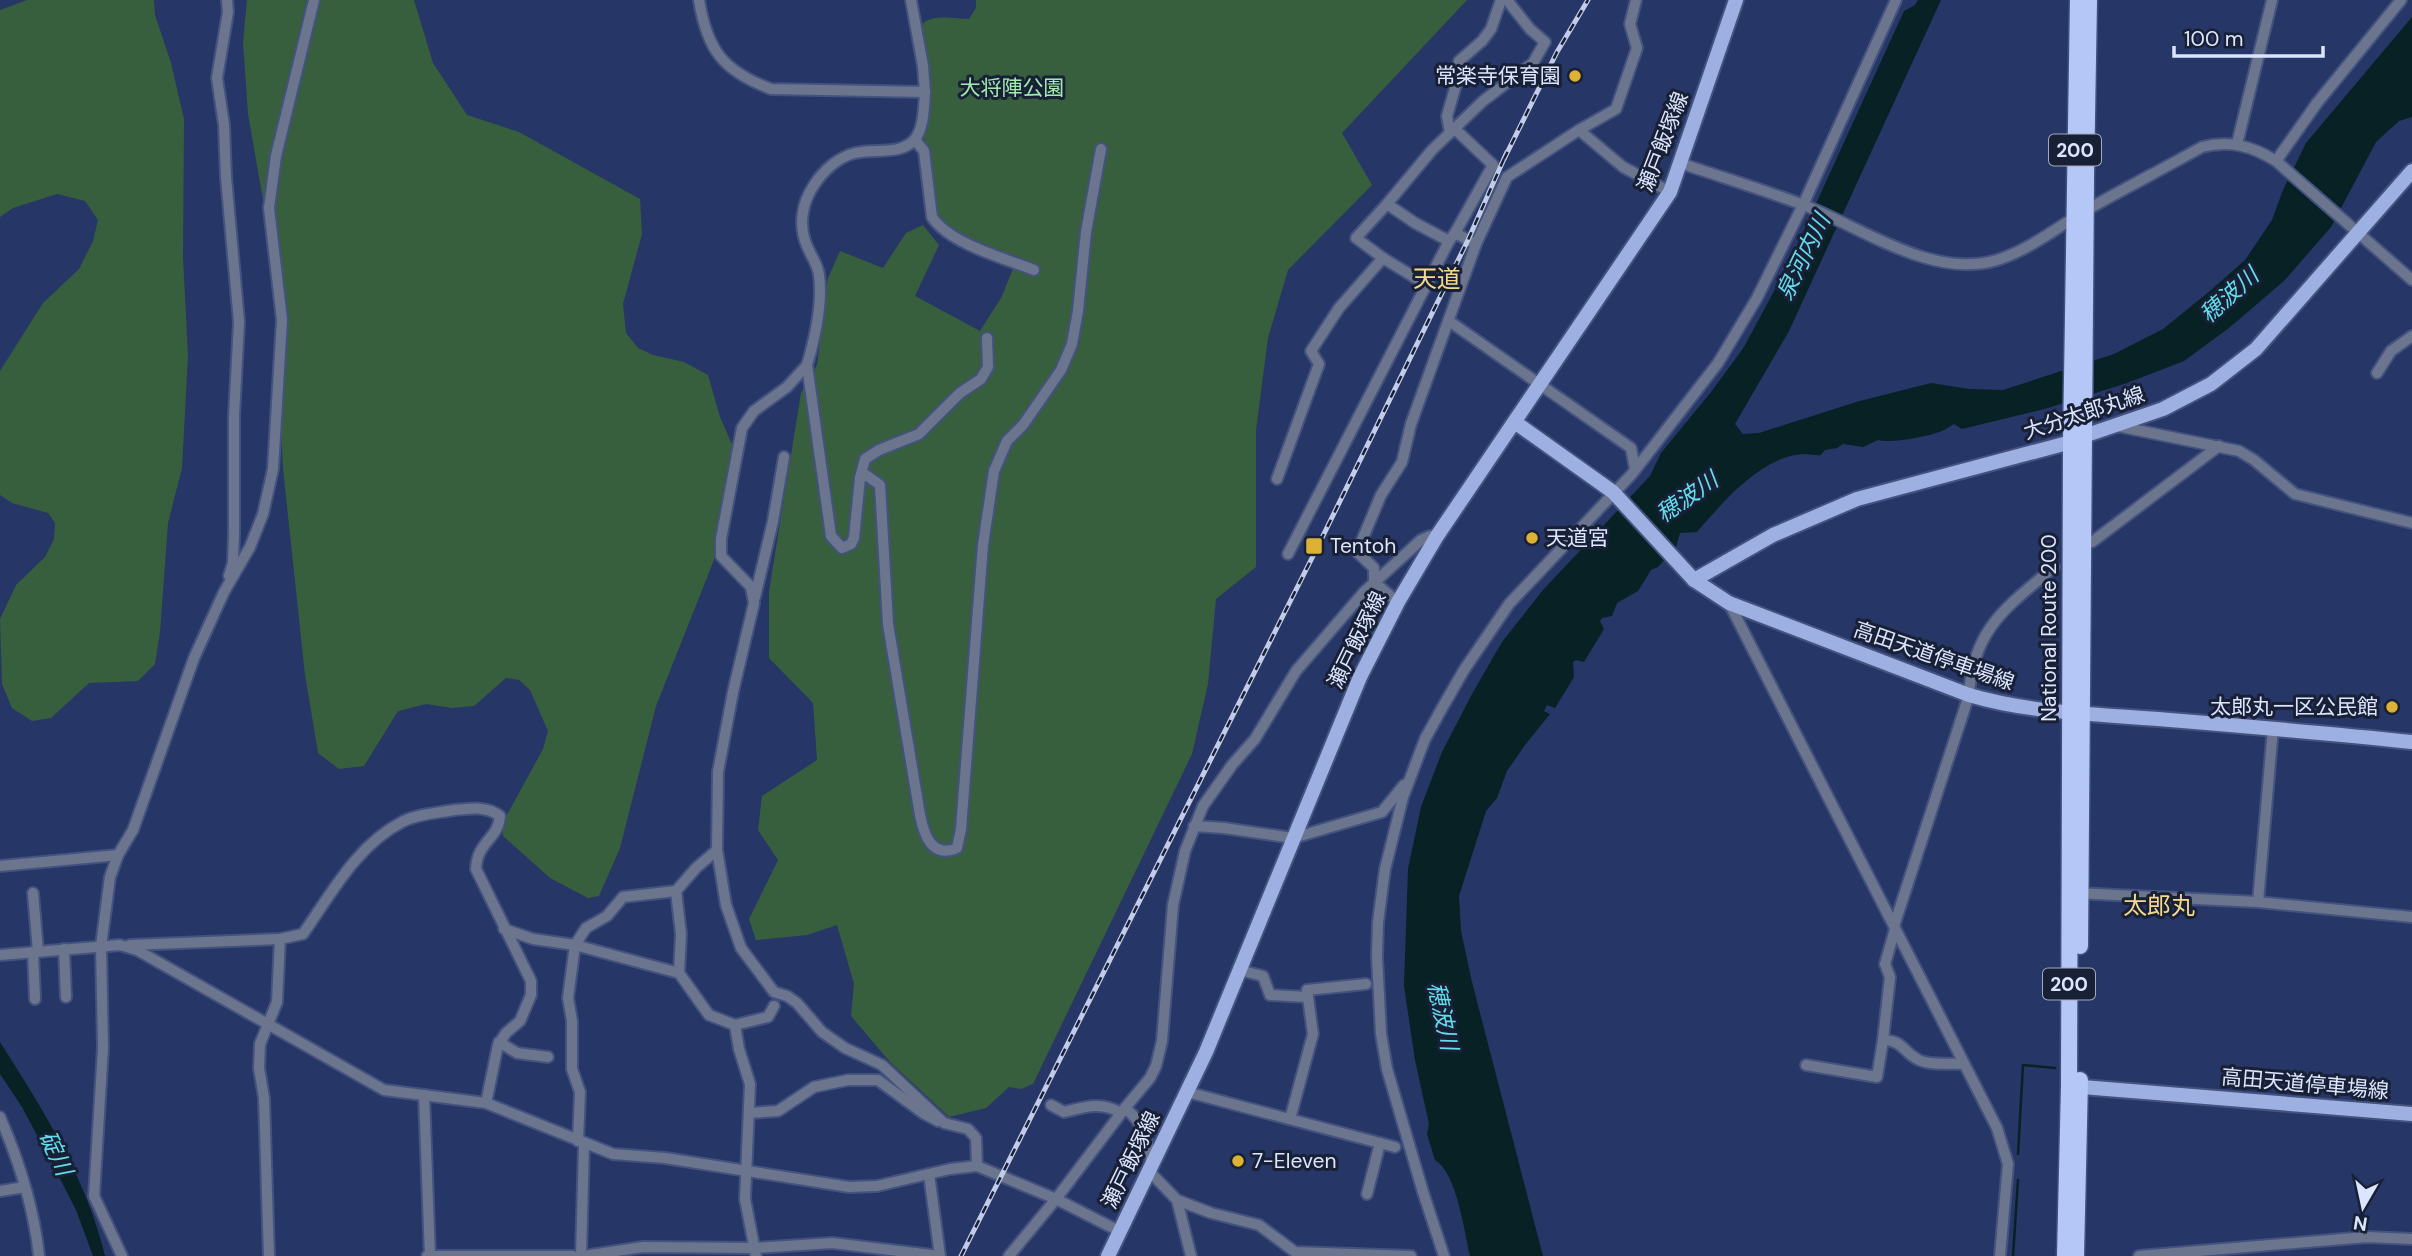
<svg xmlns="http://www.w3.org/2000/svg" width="2412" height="1256" viewBox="0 0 2412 1256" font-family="'DM Sans','Noto Sans JP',sans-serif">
<rect width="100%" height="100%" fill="#263666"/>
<g fill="#375f3e">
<path d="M 27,0 L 154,0 L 155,15 L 171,63 L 184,119 L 183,257 L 188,356 L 182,468 L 168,523 L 160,632 L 155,664 L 138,681 L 89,683 L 51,718 L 32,721 L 12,708 L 2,684 L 0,619 L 16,585 L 45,557 L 54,539 L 55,523 L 48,513 L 12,503 L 0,495 L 0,371 L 43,303 L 79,269 L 93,241 L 98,220 L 85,201 L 57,194 L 13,208 L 0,217 L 0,10 Z"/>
<path d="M 247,0 L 414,0 L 433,63 L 467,115 L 519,132 L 640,199 L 642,234 L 623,304 L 626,333 L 638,348 L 653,355 L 684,362 L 708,375 L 720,417 L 738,458 L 737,486 L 733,512 L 656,706 L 620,848 L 599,896 L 588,898 L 550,878 L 503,836 L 502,824 L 543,749 L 548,731 L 530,690 L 519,680 L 506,678 L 474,706 L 452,708 L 426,704 L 398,711 L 364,766 L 339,769 L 318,753 L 305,675 L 283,469 L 272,251 L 248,114 L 243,42 Z"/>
<path d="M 976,0 L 1467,0 L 1342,133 L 1372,185 L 1288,270 L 1268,338 L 1256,430 L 1256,567 L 1216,599 L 1208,684 L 1192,754 L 1033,1084 L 1021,1089 L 1009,1087 L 986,1108 L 949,1117 L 890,1062 L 851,1016 L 854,984 L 837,925 L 807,935 L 756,940 L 749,919 L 778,860 L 758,830 L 762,796 L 817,760 L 813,703 L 769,658 L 769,591 L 801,393 L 817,365 L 828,278 L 840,251 L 883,268 L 906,233 L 923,225 L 939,245 L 915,296 L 980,331 L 1001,298 L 1017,259 L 948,228 L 938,218 L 931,163 L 923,136 L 931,77 L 919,29 C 926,12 954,19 969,19 L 976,8 Z"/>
</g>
<g fill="#072124">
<path d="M 1918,0 L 1941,0 L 1789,331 L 1735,424 L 1743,434 L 1759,433 L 1856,402 L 1931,383 L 1969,389 L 2003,390 L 2114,354 L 2163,329 L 2210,291 L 2245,260 L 2272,220 L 2283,190 L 2306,143 L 2412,17 L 2412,117 L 2399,121 L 2376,142 L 2331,227 L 2285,280 L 2229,328 L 2184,361 L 2127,383 L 2048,408 L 1962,429 L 1954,424 C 1950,426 1948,428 1944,430 C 1933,436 1889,444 1878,440 L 1863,447 L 1843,444 L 1837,448 L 1825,450 L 1821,455 C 1815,456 1811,454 1805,454 C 1762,455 1723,502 1697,532 L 1680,533 L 1676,547 L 1658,567 L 1651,570 L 1638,591 L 1617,603 L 1612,616 L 1602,618 L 1600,621 L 1604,629 L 1584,662 L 1576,660 L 1573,662 L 1574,677 L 1555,708 L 1547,705 L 1544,711 L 1550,714 L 1525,745 L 1507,771 L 1497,798 L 1486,811 L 1459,896 L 1461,931 L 1472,982 L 1543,1256 L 1470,1256 C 1464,1231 1457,1173 1435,1160 L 1427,1134 L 1429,1124 L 1415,1060 L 1404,986 L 1408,869 L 1421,807 L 1442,752 L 1472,694 L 1502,642 L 1543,590 L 1650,476 L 1661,453 L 1711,392 L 1744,347 L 1788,265 L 1904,11 L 1915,5 Z"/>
<path d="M 0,1042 C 42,1108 87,1179 105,1256 L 93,1256 L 76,1210 L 56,1171 L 22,1107 L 0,1074 Z"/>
</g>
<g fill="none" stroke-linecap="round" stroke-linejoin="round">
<g stroke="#072124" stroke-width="2.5">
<path d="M 2018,1154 L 2023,1065 L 2055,1068"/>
<path d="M 2013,1256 L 2018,1180"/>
</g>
<defs>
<g id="minor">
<path d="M 227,0 L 228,12 L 217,78 L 224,125 L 226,177 L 239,322 L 234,416 L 234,533 L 233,563 L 229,576"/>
<path d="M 699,0 C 707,50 723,71 771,89 L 925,92 L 923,66 L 911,0"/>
<path d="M 925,92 C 924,106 924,128 915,139 C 901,156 874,148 855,153 C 838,157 823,171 814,185 C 802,203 798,225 807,246 C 811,256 818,265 819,275 C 823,304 815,338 807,365 L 831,536 L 842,548 L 851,544 L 854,538 L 860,478 L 866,475 L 880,485 L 888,624 L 920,815 C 924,835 932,859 957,848 L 961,829 L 983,545 L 994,471 L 1007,441 L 1023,425 L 1061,370 L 1072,344 L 1078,311 L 1086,232 L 1101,149"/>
<path d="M 1579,130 L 1623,167 L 1670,192"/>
<path d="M 1450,133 L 1447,116 L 1456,85 L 1459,61 L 1482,41 L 1491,29 L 1501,0"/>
<path d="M 915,140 L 924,151 L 932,217 C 950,244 1004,258 1034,270"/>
<path d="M 2237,144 L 2272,0"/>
<path d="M 2276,161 L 2317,103 L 2401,0"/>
<path d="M 1680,163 C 1721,177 1761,189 1801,204 C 1860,226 1932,280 1997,260 C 2029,250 2056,228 2085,211 C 2123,189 2163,169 2202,147 C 2230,140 2252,146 2276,161 L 2412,280"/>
<path d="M 1387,204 L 1356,238 L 1383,258 L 1427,285"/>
<path d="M 1455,233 L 1493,165 L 1455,129"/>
<path d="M 1476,244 L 1455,233 L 1449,241 L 1415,223 L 1387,204 L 1432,150 L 1483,101 L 1533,63 L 1545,42 L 1530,29 L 1507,0"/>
<path d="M 1449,321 L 1631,448 L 1635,469"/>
<path d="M 807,365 L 787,387 L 754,411 L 742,428 L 721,539 L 721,556 L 751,587 L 754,603 L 733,692 L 718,772 L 717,850 L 726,905 L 741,948 L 774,992 L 787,996 L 797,1003 L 822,1032 L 845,1048 L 882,1065 L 944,1123 L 968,1129 L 976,1138 L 977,1166"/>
<path d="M 2377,373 L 2391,351 L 2412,336"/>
<path d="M 2117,426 L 2239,451 L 2254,460 L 2295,494 L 2412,523"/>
<path d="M 860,478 L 865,459 L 879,450 L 919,434 L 960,393 L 981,379 L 988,367 L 987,338"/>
<path d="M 1277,479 L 1319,364 L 1311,351 L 1339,308 L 1383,258"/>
<path d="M 2092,542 L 2219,446"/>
<path d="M 1288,554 L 1449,241"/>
<path d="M 1374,582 L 1374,568 L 1357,552 L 1381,495 L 1402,462 L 1411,424 L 1476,244 L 1507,177 L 1579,130 L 1616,109 L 1637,48 L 1630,24 L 1636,0"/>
<path d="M 1374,582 L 1398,602"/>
<path d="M 755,597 L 773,521 L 784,457"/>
<path d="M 1729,603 L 1997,1128 L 2008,1164 L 2000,1256"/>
<path d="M 1194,826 L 1224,828 L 1293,838 L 1382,812 L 1404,785"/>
<path d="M 0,866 L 118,855"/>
<path d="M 676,891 L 681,934 L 679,973"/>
<path d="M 33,893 L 38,951"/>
<path d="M 2076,893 L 2258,902 L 2412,917"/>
<path d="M 2258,902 L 2273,728"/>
<path d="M 1894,926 L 1969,695 C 1973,628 2008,606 2054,567"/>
<path d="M 504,929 L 533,939 L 575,945 L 679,973 L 709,1015 L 735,1025 L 739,1049 L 750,1084 L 745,1199 L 756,1256"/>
<path d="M 130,945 L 280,939 L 303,934 C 331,894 357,845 402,822 C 417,814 437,813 454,810 C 470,808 487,806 500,816 C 498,840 477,841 476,869 L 531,981 L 531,995 L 520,1021 L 506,1033 L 498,1045 L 486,1103"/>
<path d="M 64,949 L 66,997"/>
<path d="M 33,952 L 35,999"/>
<path d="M 0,955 L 120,945 L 137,950 L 384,1090 L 486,1103 L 613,1154 L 665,1158 L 849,1187 L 877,1186 L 950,1169 L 977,1166 L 1056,1199 L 1119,1231"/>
<path d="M 1239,970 L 1263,976 L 1270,995 L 1308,997"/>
<path d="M 735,1025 L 768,1017 L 774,1006"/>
<path d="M 1883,1040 L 1890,977 L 1885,964 L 1895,929"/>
<path d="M 499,1042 L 517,1053 L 548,1057"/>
<path d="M 1806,1065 L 1877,1077 L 1883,1040 C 1904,1041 1902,1051 1917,1059 C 1929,1066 1950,1063 1964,1064"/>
<path d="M 1187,1092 L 1395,1147"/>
<path d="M 424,1095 L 430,1256"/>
<path d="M 1051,1105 L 1064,1112 C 1085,1107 1101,1101 1121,1113"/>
<path d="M 1125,1108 C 1144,1123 1148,1141 1152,1165"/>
<path d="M 749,1113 L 778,1111 L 814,1087 L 848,1080 L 878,1080 L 923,1113 L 938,1121"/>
<path d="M 0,1117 C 19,1161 34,1208 39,1256"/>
<path d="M 1290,1119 L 1313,1034 L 1307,990 L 1366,984"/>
<path d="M 578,1141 L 580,1092 L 572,1069 L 572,1021 L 568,998 L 575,945 L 586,928 L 607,916 L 623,897 L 676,891 L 696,868 L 717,850"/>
<path d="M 1149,1171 L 1177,1200 L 1211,1213 L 1259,1225 L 1295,1252 L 1411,1256"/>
<path d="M 0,1191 L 25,1187"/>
<path d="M 1367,1194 L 1380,1143"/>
<path d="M 1177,1200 L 1191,1256"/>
<path d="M 122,1256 L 94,1196 L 103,1048 L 101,946 L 110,877 L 118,855 L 133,830 L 194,658 L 224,592 L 250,547 L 263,514 L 273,469 L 282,320 L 269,208 L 276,156 L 314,0"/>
<path d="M 269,1256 L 264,1098 L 259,1068 L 260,1044 L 277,1002 L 280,939"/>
<path d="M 427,1256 L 573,1256"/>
<path d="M 581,1256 L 584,1144"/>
<path d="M 584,1256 L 643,1247 L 755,1248 L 832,1243 L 940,1256 L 929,1174"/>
<path d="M 1009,1256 L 1056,1199 L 1125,1108 L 1150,1078 L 1156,1066 L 1162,1041 L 1173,905 L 1185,851 L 1203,806 L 1232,765 L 1255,739 L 1296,671 L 1364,592 L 1421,540 L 1430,536 L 1437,536"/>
<path d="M 1444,1256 L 1423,1192 L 1387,1069 L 1381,1034 L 1377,957 L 1378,922 L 1385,869 L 1403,797 L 1425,739 L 1441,710 L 1464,670 L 1509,604 L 1632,474 L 1718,363 L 1757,298 L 1803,205 L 1896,0"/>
<path d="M 2139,1256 L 2367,1237 L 2412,1239"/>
</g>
<g id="major">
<path d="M 1516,423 L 1613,492 L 1694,580 L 1729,603 L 1969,695 C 2030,713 2094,714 2158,719 C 2243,726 2327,733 2412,742"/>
<path d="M 1694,580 L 1773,535 L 1857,499 L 2071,442 L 2084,436 L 2163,409 L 2211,384 L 2256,349 L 2412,171"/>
<path d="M 2070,1086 L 2412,1114"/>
<path d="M 1108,1256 L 1206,1052 L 1360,677 L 1398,602 L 1437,536 L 1670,192 L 1736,0"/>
</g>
<g id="highway">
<path d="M 2080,946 L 2086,176 L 2089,0"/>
<path d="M 2065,1256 L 2069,1086 L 2071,442 L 2078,0"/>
<path d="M 2076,1256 L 2080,1080"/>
</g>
</defs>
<use href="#minor" stroke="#43527e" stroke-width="14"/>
<use href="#major" stroke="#43527e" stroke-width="18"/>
<use href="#highway" stroke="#43527e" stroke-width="19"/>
<use href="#minor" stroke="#6c758e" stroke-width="10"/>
<use href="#major" stroke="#9db0e1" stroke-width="14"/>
<use href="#highway" stroke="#b5c7f6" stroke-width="16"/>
<defs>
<g id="rail">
<path d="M 1504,159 L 1557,52 L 1588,0"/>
<path d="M 961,1256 L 1317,548 L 1468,240 L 1507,152"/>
</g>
</defs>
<use href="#rail" stroke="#c2cce8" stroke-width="5"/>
<use href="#rail" stroke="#182036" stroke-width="2.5" stroke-dasharray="8" stroke-linecap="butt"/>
</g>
<g fill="#ddb133" stroke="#182036" stroke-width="2.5">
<circle cx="1575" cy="76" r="7"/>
<circle cx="1532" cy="538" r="7"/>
<rect x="1305" y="537" width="18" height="18" rx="3.5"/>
<circle cx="2392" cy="707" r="7"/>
<circle cx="1238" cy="1161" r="7"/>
</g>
<g text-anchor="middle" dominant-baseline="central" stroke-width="6" stroke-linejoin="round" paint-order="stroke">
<g fill="#182036" stroke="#a1aac2" stroke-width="2">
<rect x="2049" y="134.5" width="52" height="31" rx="5"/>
<rect x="2043" y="968.5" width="52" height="31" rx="5"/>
</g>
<g font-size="19" font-weight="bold" fill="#dce5fe">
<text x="2075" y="150">200</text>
<text x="2069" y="984">200</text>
</g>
<g font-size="21" fill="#dce5fe" stroke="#182036" text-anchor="start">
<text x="1561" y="76" text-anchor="end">常楽寺保育園</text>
<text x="1546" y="538">天道宮</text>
<text x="1330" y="546">Tentoh</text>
<text x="2378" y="707" text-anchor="end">太郎丸一区公民館</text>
<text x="1252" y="1161">7-Eleven</text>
</g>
<g font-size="21" fill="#a2eaad" stroke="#182036">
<text x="1012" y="88">大将陣公園</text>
</g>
<g font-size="21" fill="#dce5fe" stroke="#182036">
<text transform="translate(1663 142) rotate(-69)">瀬戸飯塚線</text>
<text transform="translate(2084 413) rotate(-18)">大分太郎丸線</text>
<text transform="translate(2049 628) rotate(-90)">National Route 200</text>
<text transform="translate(1357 640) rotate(-64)">瀬戸飯塚線</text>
<text transform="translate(1934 656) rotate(19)">高田天道停車場線</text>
<text transform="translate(2305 1084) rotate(5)">高田天道停車場線</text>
<text transform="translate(1131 1160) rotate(-64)">瀬戸飯塚線</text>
</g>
<g font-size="23" font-style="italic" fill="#63dced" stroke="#182036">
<text transform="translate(1803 257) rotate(-64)">泉河内川</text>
<text transform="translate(2229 295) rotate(-42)">穂波川</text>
<text transform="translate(1687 497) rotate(-35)">穂波川</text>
<text transform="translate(1443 1016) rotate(78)">穂波川</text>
<text transform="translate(56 1153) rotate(65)">碇川</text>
</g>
<g font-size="24" fill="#f6d88d" stroke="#182036">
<text x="1437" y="278">天道</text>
<text x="2159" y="905">太郎丸</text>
</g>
</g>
<g transform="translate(2363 1207) rotate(189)" stroke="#182036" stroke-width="5" paint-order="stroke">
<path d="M0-5L12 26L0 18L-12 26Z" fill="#dce5fe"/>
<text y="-10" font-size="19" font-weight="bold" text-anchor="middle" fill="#dce5fe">N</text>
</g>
<path d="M2174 46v10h149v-10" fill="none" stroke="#dce5fe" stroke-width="3.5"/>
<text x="2184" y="46" font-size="21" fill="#dce5fe" stroke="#182036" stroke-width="5" paint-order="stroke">100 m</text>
</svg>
